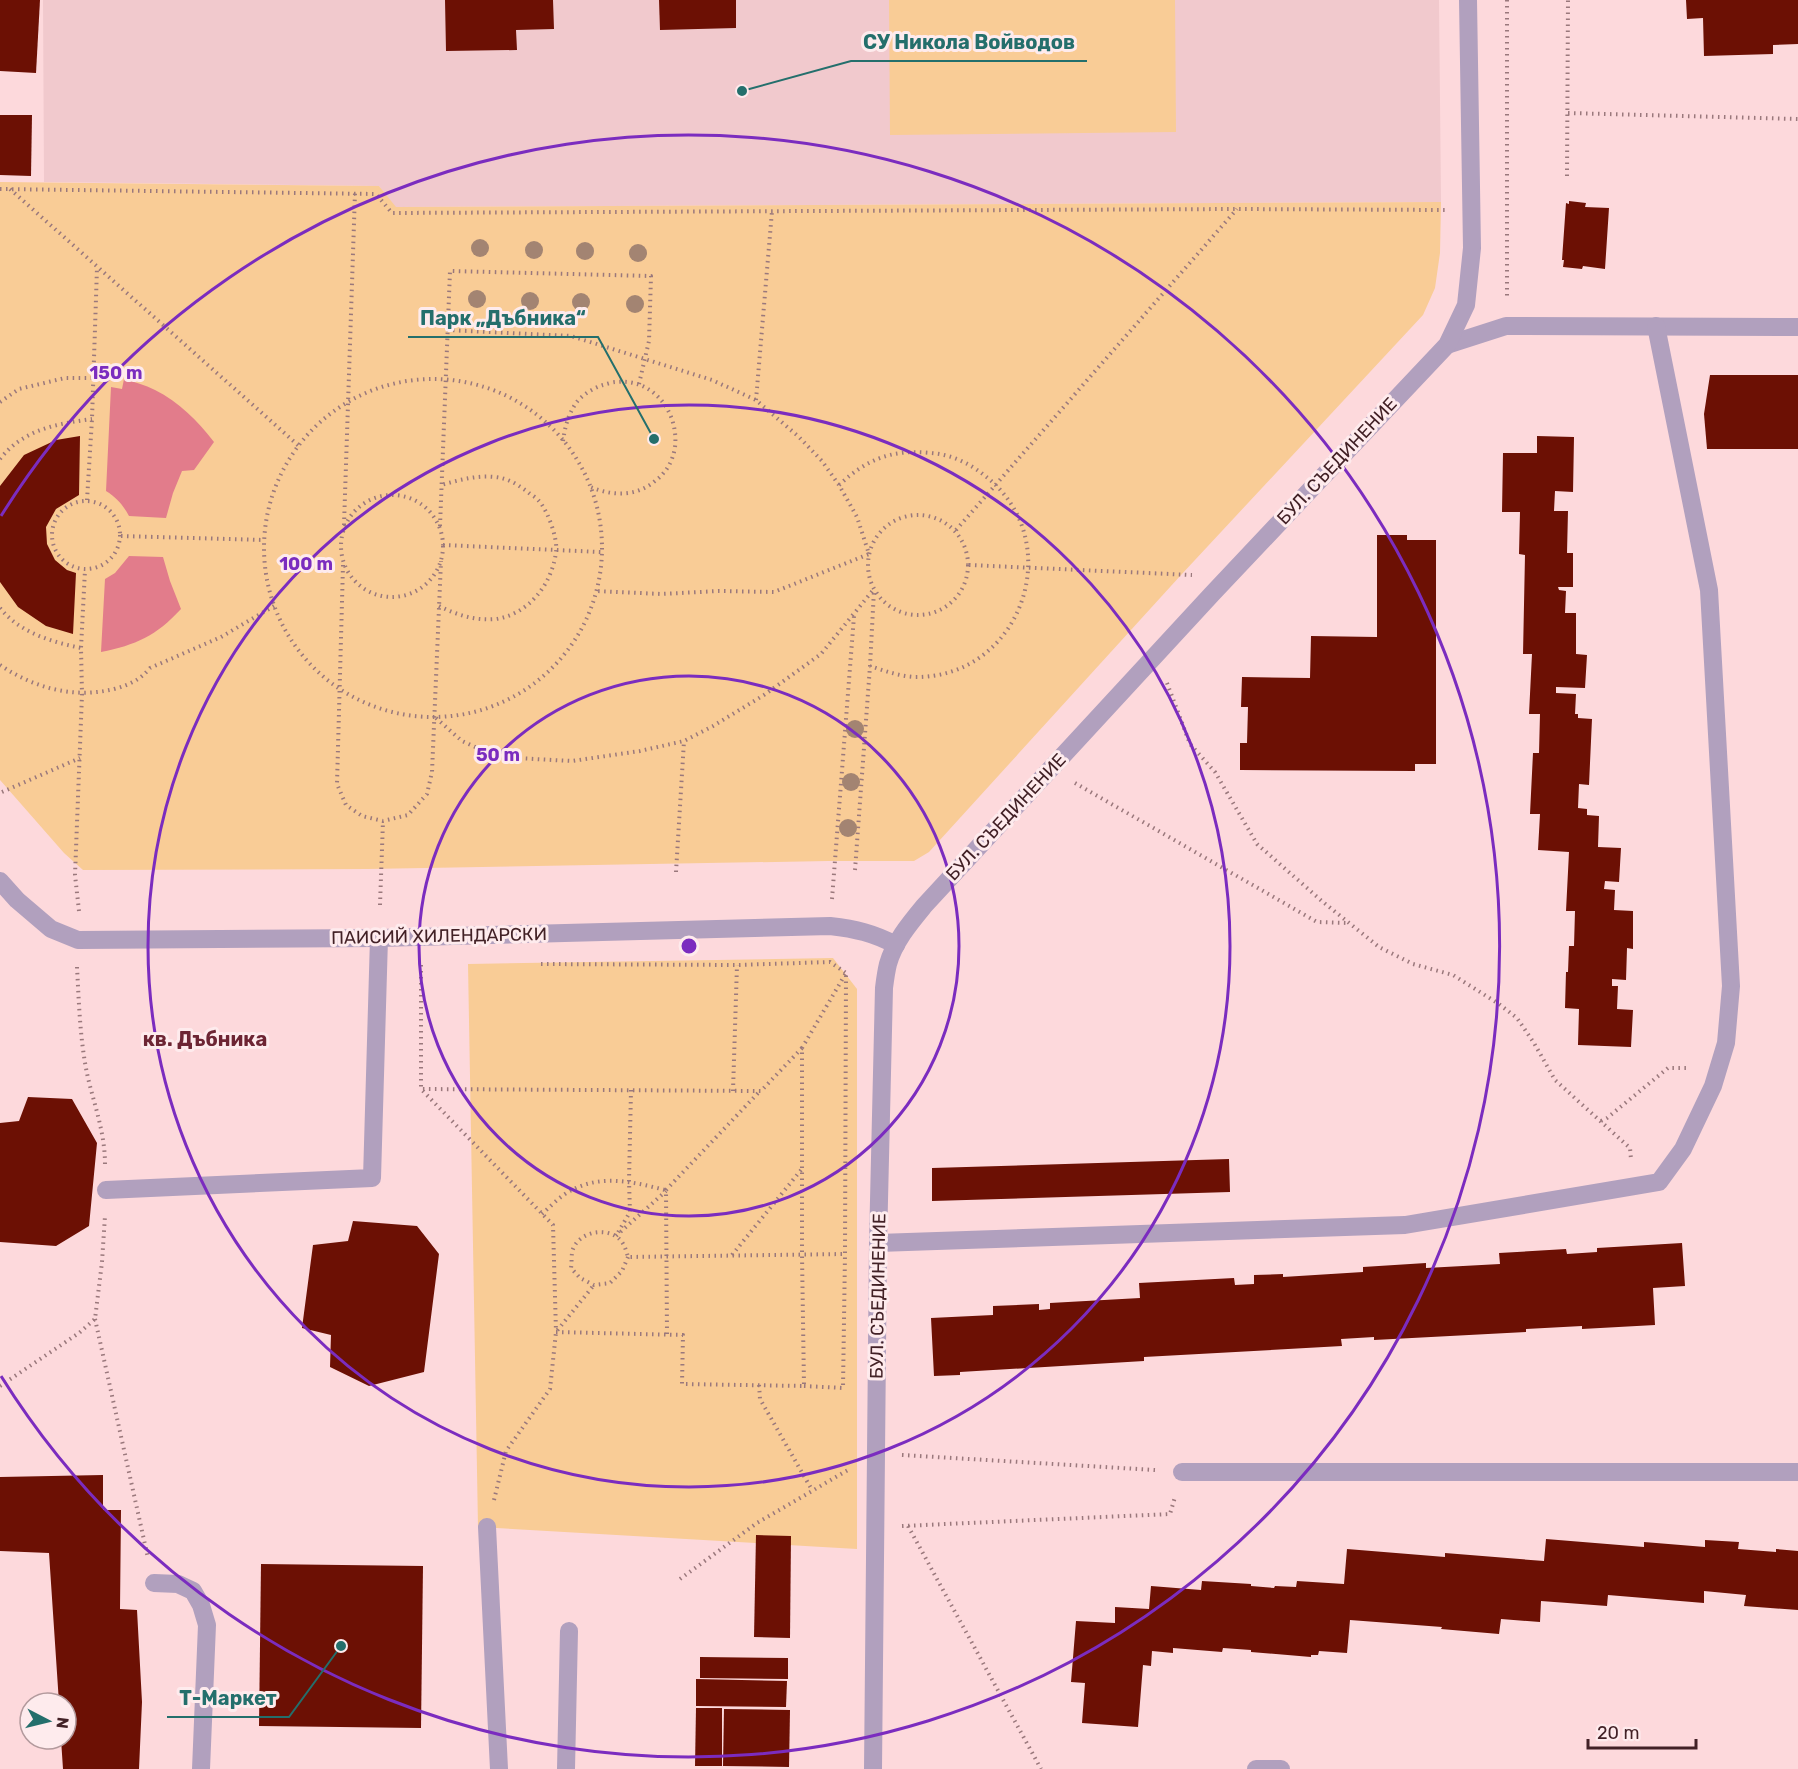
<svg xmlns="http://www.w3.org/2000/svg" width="1798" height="1769" viewBox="0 0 1798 1769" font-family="Rubik,sans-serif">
<rect width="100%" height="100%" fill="#fdd9dc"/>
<path fill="#f1c9cd" d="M 43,0 L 1439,0 L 1441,202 L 395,207 L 379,186 L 44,182 Z"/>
<g fill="#f9cc96">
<path d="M 889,0 L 1175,0 L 1176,132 L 890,135 Z"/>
<path d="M 0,182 L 379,186 L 396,207 L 1441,202 L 1440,253 L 1435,288 L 1423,315 L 1181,575 L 929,852 L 914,861 L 828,861 L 368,869 L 83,870 L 64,853 L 0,780 Z"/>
<path d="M 833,958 L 857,989 L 857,1549 L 478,1527 L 468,964 Z"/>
</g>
<g fill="#e27c8b">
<path d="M 124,379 C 134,382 145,385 155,390 C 179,402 198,421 214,442 L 194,470 L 182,471 L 173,493 L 166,518 L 129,516 C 123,505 117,498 106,491 L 111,387 L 122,389 Z"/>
<path d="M 129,556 L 163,557 L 170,581 L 181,609 C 156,636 136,645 101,652 L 105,579 L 115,573 Z"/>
</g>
<g fill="#6c1004">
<path d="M 0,0 L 40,0 L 36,73 L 0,71 Z"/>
<path d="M 445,0 L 553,0 L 554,29 L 516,30 L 517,50 L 446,51 Z"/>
<path d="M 659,0 L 736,0 L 736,28 L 660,30 Z"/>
<path d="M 1686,0 L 1798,0 L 1798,44 L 1773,45 L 1773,54 L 1704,56 L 1703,18 L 1687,19 Z"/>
<path d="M 0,115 L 32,115 L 31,176 L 0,175 Z"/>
<path d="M 1569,201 L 1586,203 L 1585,207 L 1609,208 L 1605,269 L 1583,266 L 1582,269 L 1563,267 L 1564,260 L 1562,260 L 1566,203 L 1569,204 Z"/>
<path d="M 1710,375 L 1798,375 L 1798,449 L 1707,449 L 1704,414 Z"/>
<path d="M 80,436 L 79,495 L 56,509 L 46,527 L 47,544 L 55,560 L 67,570 L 76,573 L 73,634 L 46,626 L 18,607 L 0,582 L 0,486 L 24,455 L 56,440 Z"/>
<path d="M 1537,436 L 1574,437 L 1573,492 L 1555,491 L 1554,511 L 1568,511 L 1567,553 L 1573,553 L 1573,587 L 1558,587 L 1559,590 L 1566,591 L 1565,613 L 1576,613 L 1576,654 L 1587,655 L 1585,688 L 1556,687 L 1556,693 L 1576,694 L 1575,714 L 1578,714 L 1578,718 L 1592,719 L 1589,785 L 1579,784 L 1578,808 L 1587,809 L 1587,815 L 1599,816 L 1598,847 L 1621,848 L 1619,882 L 1605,881 L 1604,889 L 1615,890 L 1614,910 L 1633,911 L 1633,949 L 1627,948 L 1626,980 L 1612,979 L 1612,986 L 1618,986 L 1617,1009 L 1633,1010 L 1631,1047 L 1578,1045 L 1579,1009 L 1565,1008 L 1566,972 L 1568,972 L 1569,946 L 1574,946 L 1575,911 L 1566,911 L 1569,852 L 1538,850 L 1540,814 L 1530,814 L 1533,753 L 1539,753 L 1540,714 L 1529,714 L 1532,654 L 1523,654 L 1525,555 L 1519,554 L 1520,512 L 1502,512 L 1503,453 L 1537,453 Z"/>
<path d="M 1377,535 L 1407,535 L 1407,540 L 1436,540 L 1436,764 L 1415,764 L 1415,771 L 1240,770 L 1240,743 L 1247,743 L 1248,707 L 1241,707 L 1242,677 L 1310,678 L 1311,636 L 1377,637 Z"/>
<path d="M 28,1097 L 72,1099 L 97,1143 L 89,1226 L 56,1246 L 0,1242 L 0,1123 L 19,1121 Z"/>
<path d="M 1229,1159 L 1230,1192 L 932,1201 L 932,1168 Z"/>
<path d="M 353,1221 L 417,1226 L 439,1254 L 424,1372 L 369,1386 L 330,1367 L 331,1335 L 302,1328 L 313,1245 L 348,1241 Z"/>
<path d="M 1682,1243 L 1685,1286 L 1653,1288 L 1655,1325 L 1582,1329 L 1582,1326 L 1526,1329 L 1526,1332 L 1374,1340 L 1374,1337 L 1341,1339 L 1342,1346 L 1144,1357 L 1144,1361 L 960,1372 L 960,1375 L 934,1376 L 931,1318 L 993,1315 L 993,1306 L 1039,1304 L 1039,1310 L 1050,1309 L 1050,1303 L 1140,1298 L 1139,1283 L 1234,1278 L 1235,1285 L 1254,1284 L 1254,1275 L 1283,1274 L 1283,1277 L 1363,1272 L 1363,1267 L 1426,1263 L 1426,1268 L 1500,1264 L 1499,1253 L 1566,1249 L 1567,1254 L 1597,1252 L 1597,1248 Z"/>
<path d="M 103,1475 L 103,1510 L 121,1510 L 120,1609 L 137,1610 L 142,1702 L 139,1769 L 63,1769 L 61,1739 L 66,1739 L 66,1703 L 59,1703 L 49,1553 L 0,1551 L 0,1477 Z"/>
<path d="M 756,1535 L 791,1536 L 790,1638 L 754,1637 Z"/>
<path d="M 1546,1539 L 1644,1547 L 1644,1542 L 1705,1547 L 1705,1540 L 1739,1542 L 1738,1549 L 1776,1552 L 1776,1549 L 1798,1551 L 1798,1610 L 1744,1606 L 1746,1595 L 1704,1591 L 1704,1603 L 1608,1595 L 1607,1606 L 1541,1601 L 1540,1622 L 1501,1619 L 1499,1634 L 1441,1629 L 1442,1627 L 1350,1620 L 1347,1653 L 1319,1651 L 1318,1655 L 1311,1655 L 1311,1657 L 1251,1652 L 1251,1650 L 1223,1648 L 1222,1652 L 1173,1648 L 1173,1653 L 1152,1651 L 1151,1666 L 1143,1665 L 1138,1727 L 1082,1723 L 1085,1683 L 1071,1682 L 1076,1621 L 1115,1623 L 1115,1607 L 1149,1609 L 1151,1586 L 1201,1590 L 1202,1581 L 1251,1584 L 1251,1586 L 1274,1588 L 1275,1586 L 1296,1587 L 1297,1581 L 1344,1584 L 1347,1549 L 1445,1557 L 1445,1553 L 1544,1561 Z"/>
<path d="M 261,1564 L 423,1566 L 421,1728 L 259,1726 Z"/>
<path d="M 700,1657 L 788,1658 L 788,1679 L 700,1678 Z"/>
<path d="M 696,1679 L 787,1681 L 786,1707 L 696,1706 Z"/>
<path d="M 696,1708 L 722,1708 L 722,1766 L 695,1766 Z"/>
<path d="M 724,1709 L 790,1710 L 789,1767 L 723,1766 Z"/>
</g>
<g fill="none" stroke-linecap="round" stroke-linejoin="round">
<g stroke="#9a787c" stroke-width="4" stroke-dasharray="1.5 4.5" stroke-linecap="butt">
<path d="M 1507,0 L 1507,298"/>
<path d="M 1568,113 L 1798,119"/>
<path d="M 1567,176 L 1568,0"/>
<path d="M 0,189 L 376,194 L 392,213 L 1237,209 L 1445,210"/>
<path d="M 10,189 L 299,446"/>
<path d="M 447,330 L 571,336 L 712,380 L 756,400 L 799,437 L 822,461 L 839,485 L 857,517 L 869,554 L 774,592 L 719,591 L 661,594 L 596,591"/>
<circle cx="433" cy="548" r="169"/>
<path d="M 756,400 L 772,211"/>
<path d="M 0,402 L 19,389 L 65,378 L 94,378"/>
<path d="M 563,441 C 565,427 568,415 576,403 C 582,395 593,388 603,385 C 607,384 612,382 616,382 C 653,378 679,412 675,447 C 673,461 666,473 655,481 C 636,497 613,496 590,487"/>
<path d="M 0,459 C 24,429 56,424 92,419"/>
<path d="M 839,485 C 867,459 892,449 930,453 C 950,454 969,463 984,475 C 1070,540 1022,679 914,677 C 899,676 885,671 870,666"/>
<circle cx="392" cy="546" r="51"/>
<path d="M 87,500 L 92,419 L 97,268"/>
<circle cx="86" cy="535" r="34"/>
<circle cx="918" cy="565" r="50"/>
<path d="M 344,525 L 355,193"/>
<path d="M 440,526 L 450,271 L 651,276 L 649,341 L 639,384"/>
<path d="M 956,530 L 1237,209"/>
<path d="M 121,536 L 264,540"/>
<path d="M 443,545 L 601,552"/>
<path d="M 343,565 L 337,784 L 346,805 L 362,816 L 383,821 L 408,815 L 427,794 L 432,772 L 441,561"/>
<path d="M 969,565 L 1192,575"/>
<path d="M 439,606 C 457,615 475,621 496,619 C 529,614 552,584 556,552 C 558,539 548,511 539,501 C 536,497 531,495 528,492 C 518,485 508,478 495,477 C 477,475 459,480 441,485"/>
<path d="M 0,608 C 20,633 52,642 81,648"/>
<path d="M 0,665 C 34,688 74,699 114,689 C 129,685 140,680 150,668 L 221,637 L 274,606"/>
<path d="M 1167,683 L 1190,744 L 1215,772 L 1257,844 L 1323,902 L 1379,947 L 1413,964 L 1453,975 L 1499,1004 L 1517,1018 L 1534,1043 L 1555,1080 L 1630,1148 L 1631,1159"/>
<path d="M 436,718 L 462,741 L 497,757 L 572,761 L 640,751 L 684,741 L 713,726 L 764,695 L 821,654 L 874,589"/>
<path d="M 1075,783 L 1317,922 L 1348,923"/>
<path d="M 2,792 L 80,758"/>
<path d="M 855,870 L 870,666 L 874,590"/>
<path d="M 676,872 L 684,741"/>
<path d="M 832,899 L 854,616"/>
<path d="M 380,905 L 383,821"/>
<path d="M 79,911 L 75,875 L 82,694 L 81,648 L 85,570"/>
<path d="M 541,964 L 737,965 L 830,962 L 846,973"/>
<path d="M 421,965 L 421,1089"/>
<path d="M 77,967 C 79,1004 80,1042 88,1078 C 95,1107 105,1134 105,1164"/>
<path d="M 802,1048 L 761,1091 L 421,1089 L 553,1225 L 556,1332 L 683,1335 L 682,1384 L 804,1386 L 802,1255 L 802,1048 L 846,973"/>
<path d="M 631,1090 L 629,1181 L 630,1212 L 616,1236 L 666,1191"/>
<path d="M 733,1091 L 737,965"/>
<path d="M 1601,1121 L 1607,1118 L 1668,1068 L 1690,1068"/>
<path d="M 542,1214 C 551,1206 561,1195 572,1190 C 602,1174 634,1182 665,1190"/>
<path d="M 732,1255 L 801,1170"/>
<path d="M 628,1257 L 622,1271 L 610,1283 L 594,1285 L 580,1278 L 571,1268 C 572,1262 571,1254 573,1249 C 579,1233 603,1227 617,1237 C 624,1242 626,1250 628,1257 L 845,1254"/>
<path d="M 95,1319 L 148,1558"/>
<path d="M 667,1334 L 666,1190 L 760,1091"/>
<path d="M 759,1385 L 760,1399 L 812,1490"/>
<path d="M 0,1386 L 79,1333 L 95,1319 L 102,1262 L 105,1216"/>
<path d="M 804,1386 L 843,1388 L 845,1254 L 846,974"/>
<path d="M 902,1455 L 1155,1470"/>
<path d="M 494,1500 L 506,1451 L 550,1389 L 556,1332 L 594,1285"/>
<path d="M 902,1526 L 1170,1514 L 1175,1497"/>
<path d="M 908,1526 L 1041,1769"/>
<path d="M 680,1579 L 757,1523 L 848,1470"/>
</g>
<g stroke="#b1a0be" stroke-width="18">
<path d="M 106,1190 L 372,1178 L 379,938"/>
<path d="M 1182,1472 L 1798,1472"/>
<path d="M 487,1527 L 499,1769"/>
<path d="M 154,1583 L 178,1584 L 193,1591 L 201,1605 L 207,1625 L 201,1769"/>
<path d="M 566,1769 L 569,1631"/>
<path d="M 1256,1769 L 1281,1769"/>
</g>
<g stroke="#b1a0be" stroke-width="18">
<path d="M 1447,345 L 1506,326 L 1798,327"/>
<path d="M 0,881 L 17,900 L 51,929 L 78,940 L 379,938 L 830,926 C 856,929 873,933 896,945"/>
<path d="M 878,1243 L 1405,1225 L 1659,1182 L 1683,1149 L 1713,1086 L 1726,1043 L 1731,986 L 1709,590 L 1656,326"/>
<path d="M 873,1769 L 878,1243 L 884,988 C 885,980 886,972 888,964 C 894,942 910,923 924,906 L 1212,594 L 1447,345 L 1466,305 L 1472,248 L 1468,0"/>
</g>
</g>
<g fill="#a38472">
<circle cx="480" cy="248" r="9"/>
<circle cx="534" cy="250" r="9"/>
<circle cx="585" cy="251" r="9"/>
<circle cx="638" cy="253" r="9"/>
<circle cx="477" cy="299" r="9"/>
<circle cx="530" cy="301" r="9"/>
<circle cx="581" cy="302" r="9"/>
<circle cx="635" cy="304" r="9"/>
<circle cx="855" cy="729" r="9"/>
<circle cx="851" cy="782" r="9"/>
<circle cx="848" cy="828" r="9"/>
</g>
<g fill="none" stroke="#7b2cbf" stroke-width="3">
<circle cx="689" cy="946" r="270"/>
<circle cx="689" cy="946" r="541"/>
<path d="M1 516A811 811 0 1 1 1 1376"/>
</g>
<g text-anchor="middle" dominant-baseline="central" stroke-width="6" stroke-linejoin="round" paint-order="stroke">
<g font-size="18" fill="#422126" stroke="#feebed">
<text transform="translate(1337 461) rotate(-47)">БУЛ. СЪЕДИНЕНИЕ</text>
<text transform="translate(1006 817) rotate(-47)">БУЛ. СЪЕДИНЕНИЕ</text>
<text transform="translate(439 936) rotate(-1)">ПАИСИЙ ХИЛЕНДАРСКИ</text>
<text transform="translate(878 1296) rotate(-89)">БУЛ. СЪЕДИНЕНИЕ</text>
</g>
<g font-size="20" font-weight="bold" fill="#6d2534" stroke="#feebed">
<text x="205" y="1039">кв. Дъбника</text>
</g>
</g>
<circle cx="689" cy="946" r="9" fill="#7b2cbf" stroke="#feebed" stroke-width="3"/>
<g font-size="18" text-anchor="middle" font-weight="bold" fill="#7b2cbf" stroke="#feebed" stroke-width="6" stroke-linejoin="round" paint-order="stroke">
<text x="116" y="379">150 m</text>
<text x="306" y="570">100 m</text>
<text x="498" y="761">50 m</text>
</g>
<path fill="none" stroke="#246f6c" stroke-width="2" d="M742 91L851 61H1087M654 439L598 337H408M341 1646L289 1717H167"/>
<g fill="#246f6c" stroke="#feebed" stroke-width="2">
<circle cx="742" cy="91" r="6"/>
<circle cx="654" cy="439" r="6"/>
<circle cx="341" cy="1646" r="6"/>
</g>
<g font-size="20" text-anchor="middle" font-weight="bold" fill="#246f6c" stroke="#feebed" stroke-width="6" stroke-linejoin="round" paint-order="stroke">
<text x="969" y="49">СУ Никола Войводов</text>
<text x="503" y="325">Парк „Дъбника“</text>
<text x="228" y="1705">Т-Маркет</text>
</g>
<g transform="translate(48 1721) rotate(97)"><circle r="28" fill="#feebed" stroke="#b39a9d" stroke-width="1.5"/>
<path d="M0-4.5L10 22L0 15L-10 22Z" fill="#246f6c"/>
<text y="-9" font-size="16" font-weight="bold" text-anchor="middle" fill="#422126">N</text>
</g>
<path d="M1588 1739v9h108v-9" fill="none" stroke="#422126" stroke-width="3"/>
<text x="1597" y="1739" font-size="18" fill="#422126" stroke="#feebed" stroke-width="4.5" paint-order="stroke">20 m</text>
</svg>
